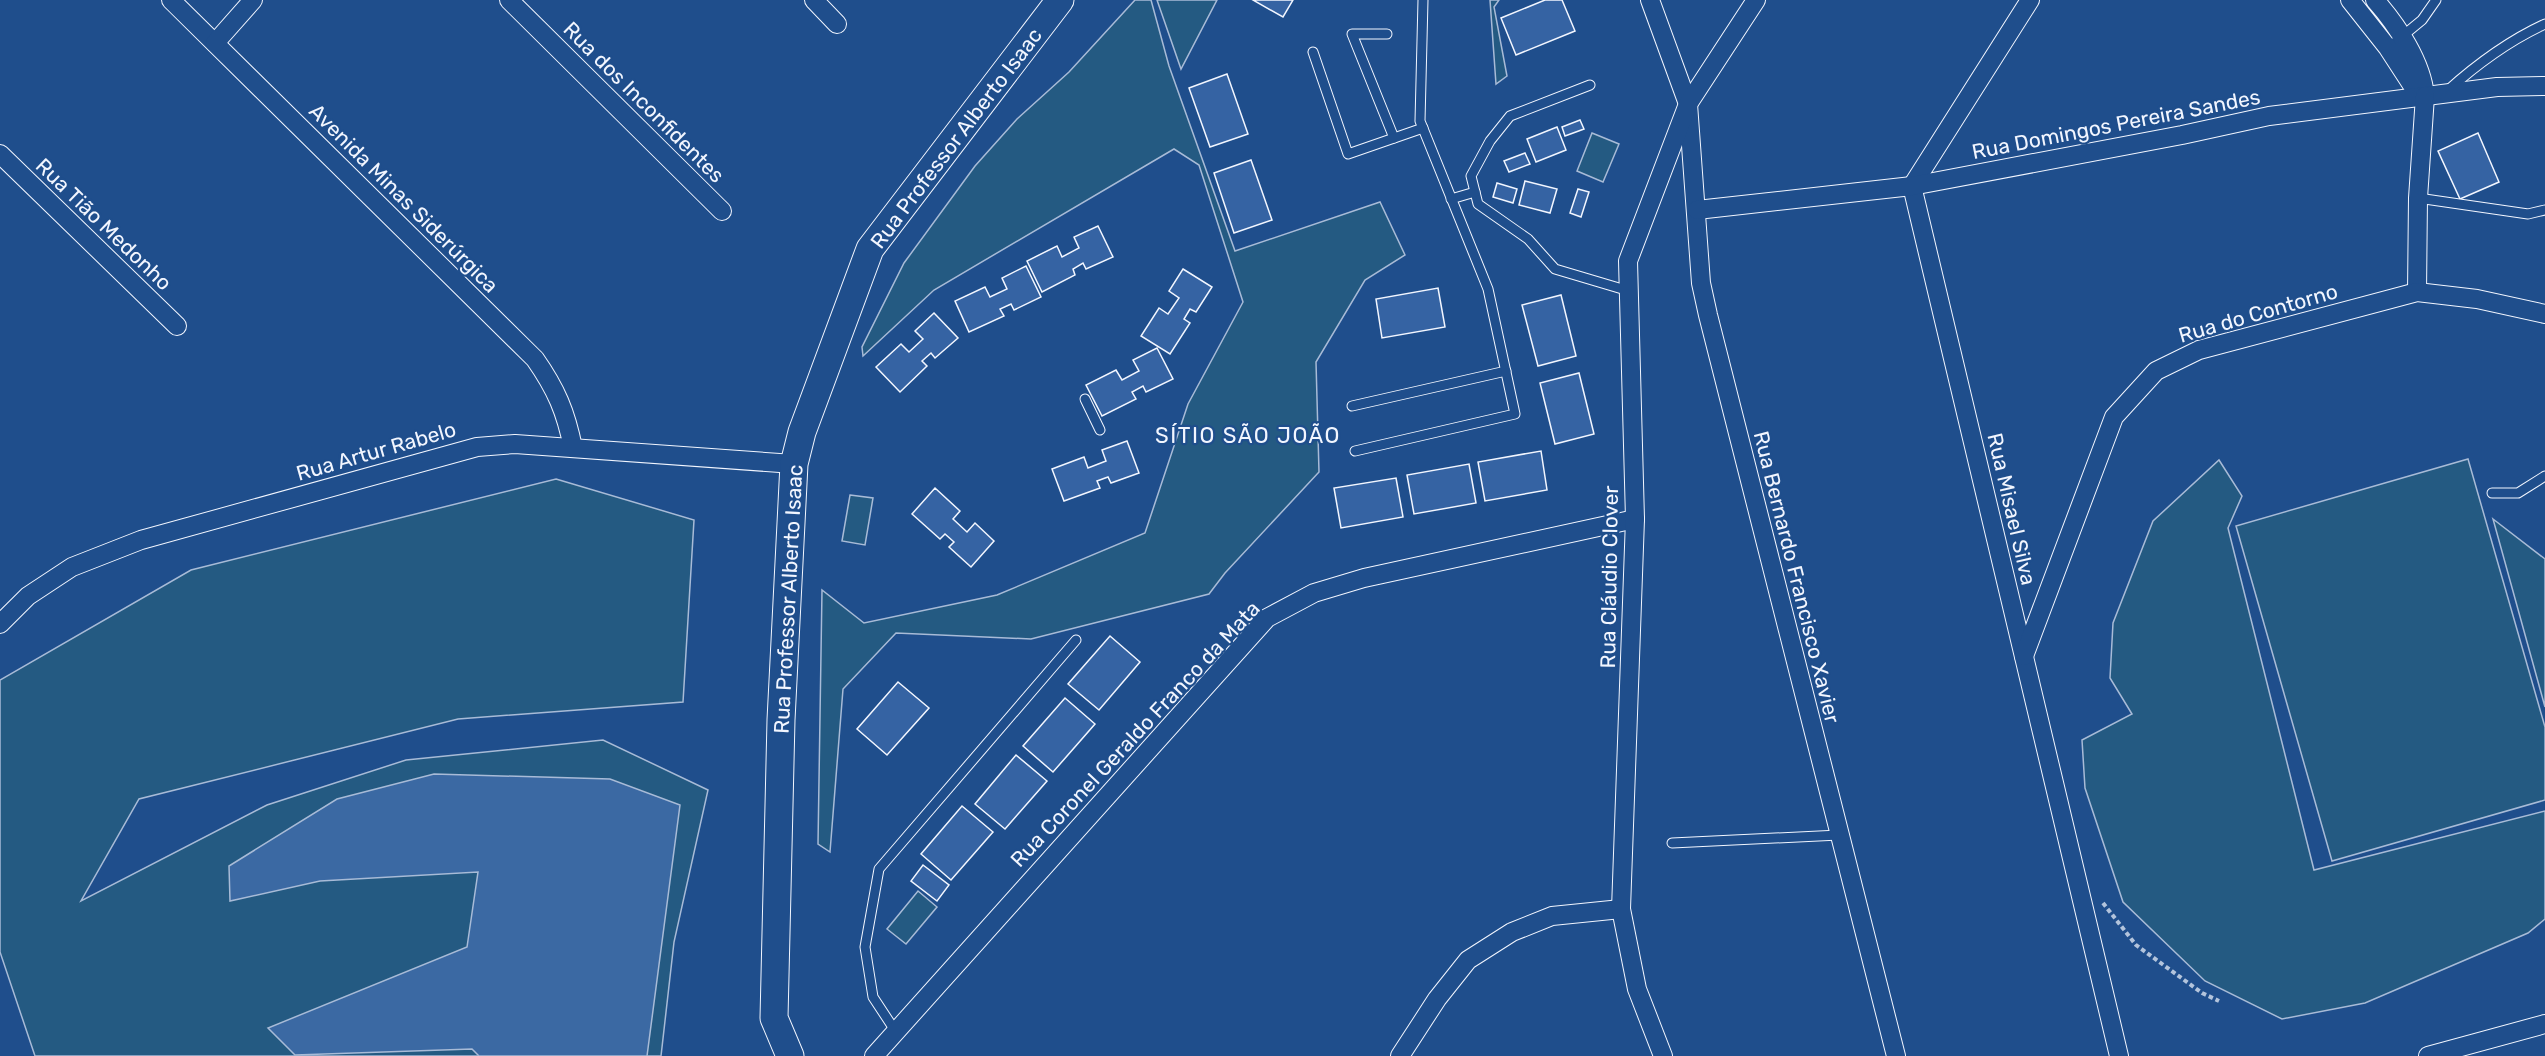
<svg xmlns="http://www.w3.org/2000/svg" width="2545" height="1056" viewBox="0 0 2545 1056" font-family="Rubik,sans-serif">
<rect width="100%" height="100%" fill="#1f4e8c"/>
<g fill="#245a82" stroke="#a8bbd7" stroke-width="1.5">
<path d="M 1135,0 L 1151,0 L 1169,66 L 1235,251 L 1380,202 L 1405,255 L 1365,280 L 1316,362 L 1319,472 L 1225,573 L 1209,594 L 1031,639 L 896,633 L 843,689 L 830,852 L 818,844 L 822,590 L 864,623 L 997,595 L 1145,533 L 1188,404 L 1243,302 L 1199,165 L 1174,149 L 934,290 L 863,356 L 862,347 L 904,263 L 975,166 L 1017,119 L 1069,72 Z"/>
<path d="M 1157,0 L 1217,0 L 1181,69 Z"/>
<path d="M 1490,0 L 1499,0 L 1494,7 L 1507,76 L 1496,84 Z"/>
<path d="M 1592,133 L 1619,144 L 1603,182 L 1577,171 Z"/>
<path d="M 2468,459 L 2545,727 L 2545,800 L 2332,861 L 2236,526 Z"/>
<path d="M 2219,460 L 2242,496 L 2228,528 L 2314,870 L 2545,811 L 2545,919 L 2528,933 L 2365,1003 L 2282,1019 L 2205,981 L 2123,902 L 2085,788 L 2082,740 L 2132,714 L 2110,678 L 2113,623 L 2153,521 Z"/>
<path d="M 556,479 L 694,520 L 683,702 L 458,719 L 139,799 L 81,901 L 267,805 L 406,760 L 603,740 L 708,790 L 674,942 L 661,1056 L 35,1056 L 0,952 L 0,680 L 191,570 Z"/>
<path d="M 850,495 L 873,498 L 865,545 L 842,541 Z"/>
<path d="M 2493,519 L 2545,559 L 2545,707 Z"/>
<path d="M 918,891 L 937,907 L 906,944 L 887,929 Z"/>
</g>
<path fill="#3b69a3" stroke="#a8bbd7" stroke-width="1.5" d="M 434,774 L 610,779 L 680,805 L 647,1056 L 479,1056 L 472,1049 L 295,1055 L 268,1028 L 467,947 L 478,872 L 320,881 L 230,901 L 229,866 L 337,799 Z"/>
<g fill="#3563a3" stroke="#f2f6ff" stroke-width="1.5">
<path d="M 1253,0 L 1293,0 L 1283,17 Z"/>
<path d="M 1545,0 L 1562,0 L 1575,31 L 1516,55 L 1501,18 Z"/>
<path d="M 1227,74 L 1248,134 L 1210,147 L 1189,88 Z"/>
<path d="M 1580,120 L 1584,129 L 1565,136 L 1562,127 Z"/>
<path d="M 1557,127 L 1566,150 L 1536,162 L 1527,139 Z"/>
<path d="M 2478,133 L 2499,182 L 2460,199 L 2438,151 Z"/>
<path d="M 1525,153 L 1530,164 L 1509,172 L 1504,161 Z"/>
<path d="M 1251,160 L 1272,220 L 1234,233 L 1214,173 Z"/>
<path d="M 1525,181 L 1557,189 L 1550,213 L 1519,205 Z"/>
<path d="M 1497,183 L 1517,189 L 1513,203 L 1493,197 Z"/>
<path d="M 1578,189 L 1589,192 L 1581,217 L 1570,213 Z"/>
<path d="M 1098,226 L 1113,257 L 1086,269 L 1083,263 L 1073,269 L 1075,275 L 1042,292 L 1027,261 L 1057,246 L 1062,257 L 1079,248 L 1074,237 Z"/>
<path d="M 1026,266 L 1041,297 L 1014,310 L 1011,304 L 1000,309 L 1004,316 L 969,332 L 955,301 L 985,287 L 990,297 L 1007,289 L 1002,278 Z"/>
<path d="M 1183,269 L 1212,287 L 1196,312 L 1190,309 L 1184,319 L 1190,323 L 1170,354 L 1141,336 L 1159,308 L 1168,314 L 1179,298 L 1169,291 Z"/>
<path d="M 1438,288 L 1445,327 L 1382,338 L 1376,299 Z"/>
<path d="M 1561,295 L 1576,356 L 1538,366 L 1522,305 Z"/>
<path d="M 934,313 L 958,338 L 935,358 L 931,353 L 922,361 L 927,366 L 900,392 L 876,367 L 901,344 L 909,352 L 923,339 L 915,331 Z"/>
<path d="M 1157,348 L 1173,379 L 1146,392 L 1143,386 L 1132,392 L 1136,399 L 1102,416 L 1086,385 L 1116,370 L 1122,380 L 1139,371 L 1133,360 Z"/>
<path d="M 1579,373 L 1594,434 L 1555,444 L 1540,383 Z"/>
<path d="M 1127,441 L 1139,473 L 1111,483 L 1108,477 L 1097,481 L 1100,488 L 1064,501 L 1052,469 L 1084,457 L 1088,468 L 1106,461 L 1102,450 Z"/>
<path d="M 1541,451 L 1547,490 L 1485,501 L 1478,462 Z"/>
<path d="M 1469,464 L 1476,503 L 1414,514 L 1407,475 Z"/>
<path d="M 1396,478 L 1403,517 L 1341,528 L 1334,488 Z"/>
<path d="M 935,488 L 960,511 L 953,519 L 967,532 L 975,523 L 994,541 L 971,567 L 949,547 L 954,542 L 945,534 L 940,539 L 912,514 Z"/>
<path d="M 1110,636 L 1140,662 L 1099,710 L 1068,684 Z"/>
<path d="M 898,682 L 929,708 L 887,755 L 857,729 Z"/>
<path d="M 1065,698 L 1095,724 L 1053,772 L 1023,746 Z"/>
<path d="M 1016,755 L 1047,781 L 1005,829 L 975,804 Z"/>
<path d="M 962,806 L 993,832 L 951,880 L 921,854 Z"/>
<path d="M 923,865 L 949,885 L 937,901 L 911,881 Z"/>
</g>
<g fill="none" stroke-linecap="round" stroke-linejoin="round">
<defs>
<g id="service">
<path d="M 1387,34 L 1352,34 L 1394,138"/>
<path d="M 2388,48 L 2422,20 L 2436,0"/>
<path d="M 1313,52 L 1348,154 L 1423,128"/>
<path d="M 1590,85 L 1510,116 L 1490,141 L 1471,176 L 1478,204 L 1528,239 L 1555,269 L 1629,291"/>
<path d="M 2447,91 C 2477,64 2508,41 2545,24"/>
<path d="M 2418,198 L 2528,214 L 2545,210"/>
<path d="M 1451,199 L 1475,192"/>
<path d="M 1085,399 L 1100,430"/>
<path d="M 1352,406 L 1506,371"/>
<path d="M 1355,451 L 1515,414 L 1488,289 L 1420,121 L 1423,0"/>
<path d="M 2492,493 L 2518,493 L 2545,476"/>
<path d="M 1672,843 L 1839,835"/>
<path d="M 896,1032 L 873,997 L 865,947 L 879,869 L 1076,640"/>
</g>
<g id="minor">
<path d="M 171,0 L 535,359 C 556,389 566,412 573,448"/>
<path d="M 509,0 L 722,211"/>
<path d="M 814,0 L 837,24"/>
<path d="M 1650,0 L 1688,104 L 1701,283 L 1708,315 L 1896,1056"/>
<path d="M 2030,0 L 1912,186 L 2119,1056"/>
<path d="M 2350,0 L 2388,48 L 2414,88 L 2425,96 C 2422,62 2397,25 2375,0"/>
<path d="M 215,43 L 253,0"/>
<path d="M 0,154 L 177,326"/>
<path d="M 1697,210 L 1912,186 L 2182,135 L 2269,116 L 2497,87 L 2545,86"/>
<path d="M 2417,292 L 2418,198 L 2425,96"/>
<path d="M 0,624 L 28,596 L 72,567 L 141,540 L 477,447 L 515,444 L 794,464"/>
<path d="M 2024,656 L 2114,417 L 2156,371 L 2199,350 L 2417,292 L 2477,299 L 2545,314"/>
<path d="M 874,1056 L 1267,618 L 1314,593 L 1364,578 L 1635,519"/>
<path d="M 1400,1056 L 1437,999 L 1468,960 L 1512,932 L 1552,916 L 1621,909"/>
<path d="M 1663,1056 L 1637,989 L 1621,909 L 1635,519 L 1628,261 L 1688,104 L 1756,0"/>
<path d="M 2428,1056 L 2545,1024"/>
</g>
<path id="secondary" d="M 790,1056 L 774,1018 L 781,720 L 794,464 L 802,432 L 870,249 L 1060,0"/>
</defs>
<use href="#service" stroke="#f2f6ff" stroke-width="11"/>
<use href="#minor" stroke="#f2f6ff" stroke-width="20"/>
<use href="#secondary" stroke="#f2f6ff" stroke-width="29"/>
<path stroke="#b3c4dc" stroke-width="4" stroke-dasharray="4.5 3" stroke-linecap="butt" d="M 2103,903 L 2136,945 L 2202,993 L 2219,1001"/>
<use href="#service" stroke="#1f4e8c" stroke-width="9"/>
<use href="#minor" stroke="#1f4e8c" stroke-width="18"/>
<use href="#secondary" stroke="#1f4e8c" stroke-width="27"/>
</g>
<g text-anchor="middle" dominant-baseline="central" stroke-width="4.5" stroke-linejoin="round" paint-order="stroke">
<g font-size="21" fill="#f2f6ff" stroke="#1f4e8c">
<text transform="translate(644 102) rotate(45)">Rua dos Inconfidentes</text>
<text transform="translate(2116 124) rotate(-11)">Rua Domingos Pereira Sandes</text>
<text transform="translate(956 138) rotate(-53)">Rua Professor Alberto Isaac</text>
<text transform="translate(404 198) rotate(45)">Avenida Minas Siderúrgica</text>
<text transform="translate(104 224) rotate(44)">Rua Tião Medonho</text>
<text transform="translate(2258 313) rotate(-16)">Rua do Contorno</text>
<text transform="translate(376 451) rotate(-16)">Rua Artur Rabelo</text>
<text transform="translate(2012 509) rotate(77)">Rua Misael Silva</text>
<text transform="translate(1609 577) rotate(-89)">Rua Cláudio Clover</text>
<text transform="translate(1797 577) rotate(76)">Rua Bernardo Francisco Xavier</text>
<text transform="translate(788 599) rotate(-87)">Rua Professor Alberto Isaac</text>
<text transform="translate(1135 734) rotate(-47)">Rua Coronel Geraldo Franco da Mata</text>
</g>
<g font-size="22" letter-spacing="1.5" fill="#f2f6ff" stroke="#1f4e8c">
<text x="1248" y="435">SÍTIO SÃO JOÃO</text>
</g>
</g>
</svg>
